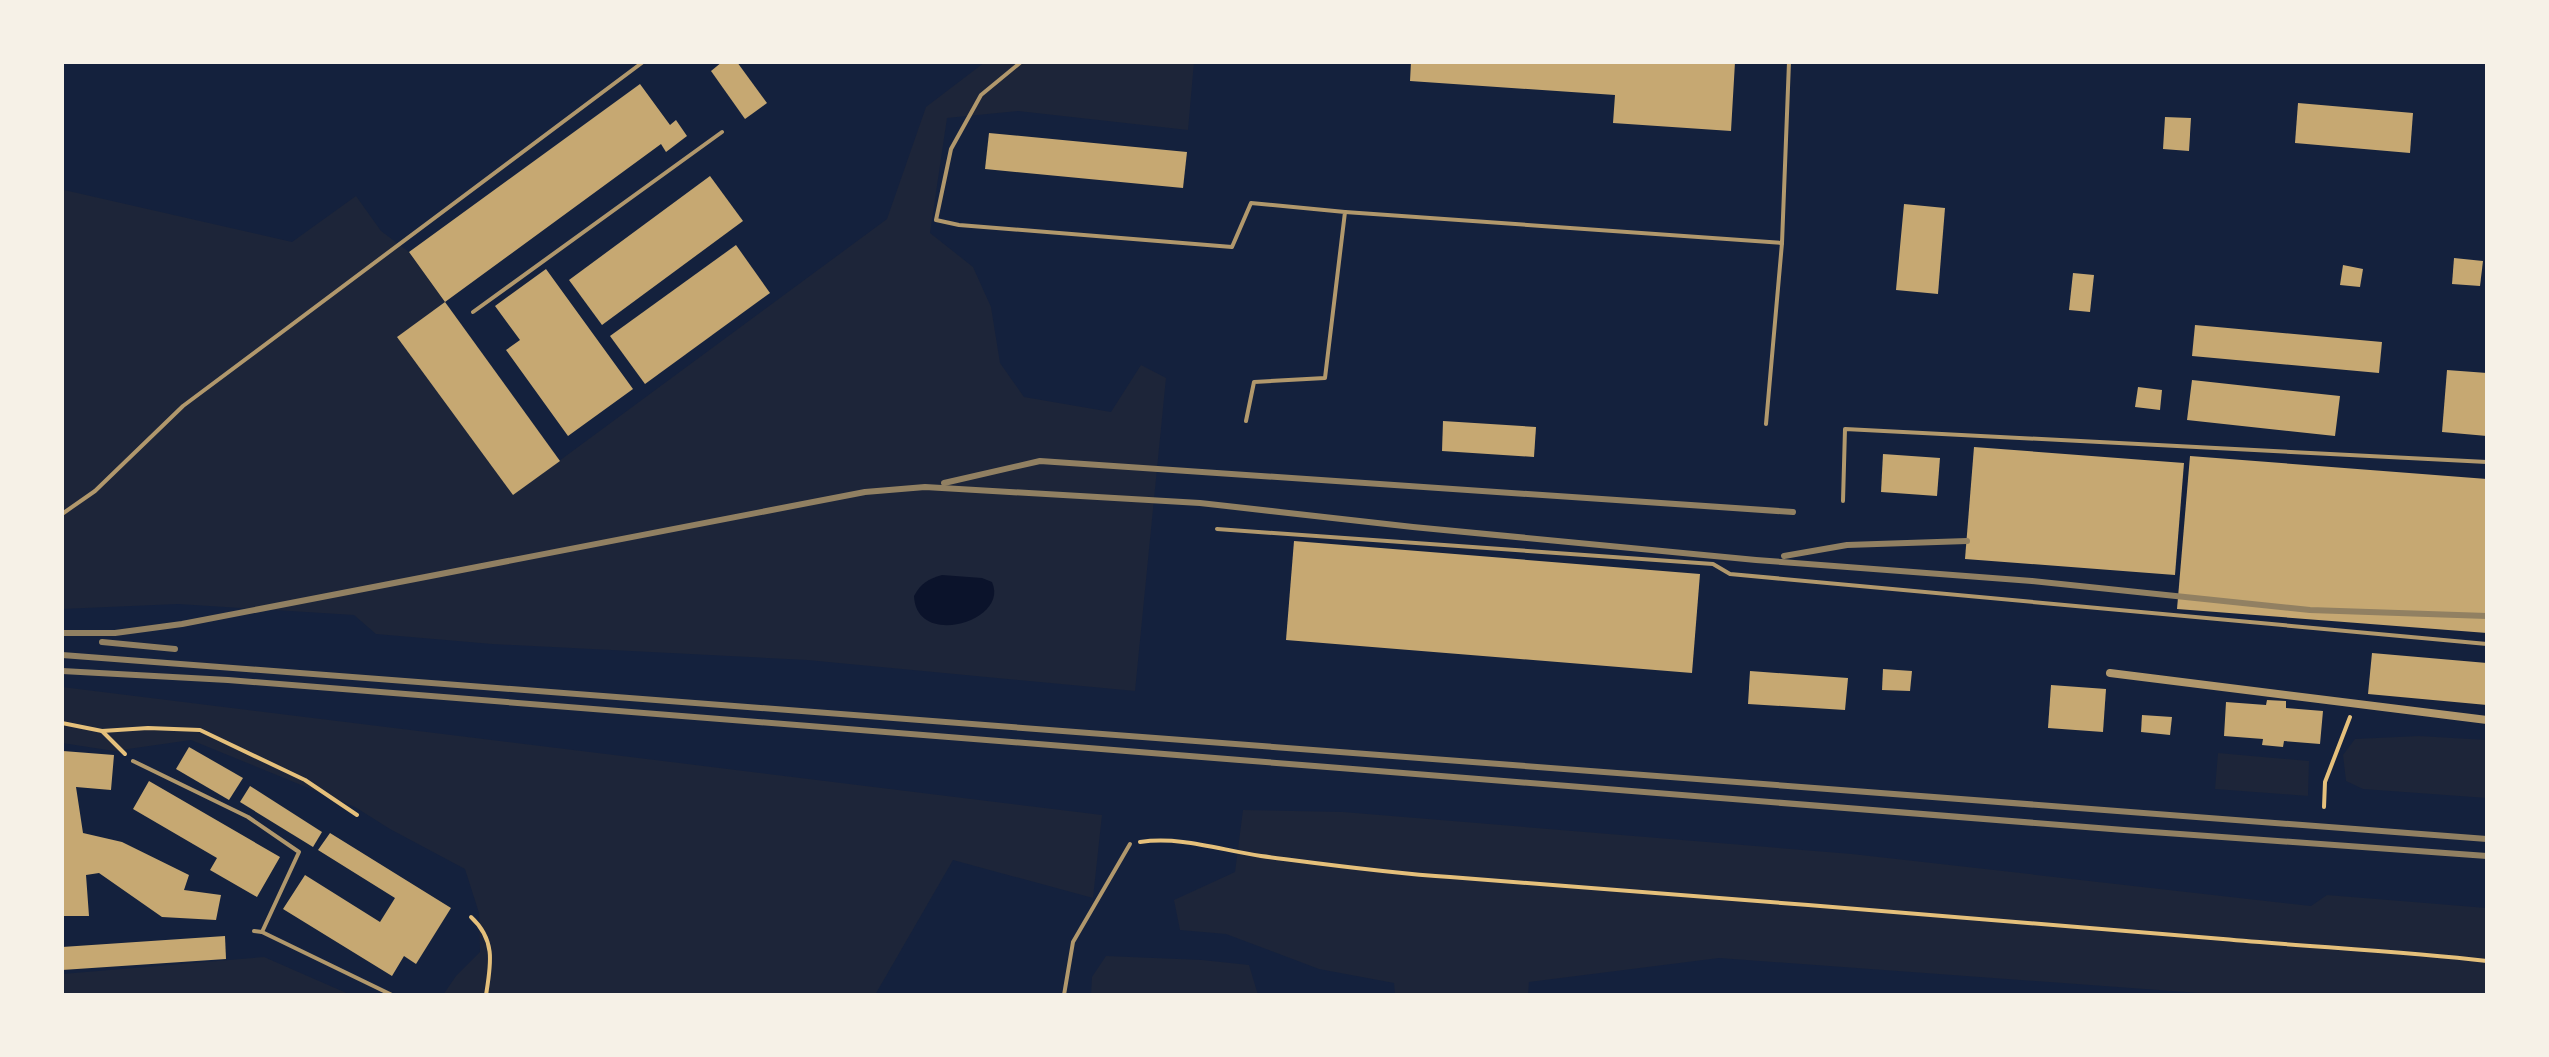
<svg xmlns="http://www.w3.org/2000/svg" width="2549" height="1057" viewBox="0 0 2549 1057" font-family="Raleway,sans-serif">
<rect width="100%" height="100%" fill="#14213d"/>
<g fill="#1d2539">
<path d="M 985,62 L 1194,62 L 1188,130 L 1018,111 L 947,118 L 930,233 L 973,267 L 991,307 L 1000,363 L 1024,397 L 1111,412 L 1141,365 L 1166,378 L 1135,691 L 807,660 L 492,644 L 376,634 L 354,615 L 178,604 L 62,609 L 62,192 L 64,190 L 292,242 L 356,196 L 381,231 L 409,252 L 445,302 L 397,337 L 513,495 L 887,219 L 926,107 Z"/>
<path d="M 62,687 L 1102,815 L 1093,898 L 953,860 L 875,995 L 443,995 L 456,976 L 480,952 L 479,913 L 465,869 L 390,829 L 355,807 L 191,740 L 114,751 L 62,743 Z"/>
<path d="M 2419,736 L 2487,740 L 2487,798 L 2363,789 L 2346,781 L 2343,755 L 2355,739 Z"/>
<path d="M 2218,753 L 2309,761 L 2308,796 L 2215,789 Z"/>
<path d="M 1243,810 L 1343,812 L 1852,854 L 2311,906 L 2327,895 L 2487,908 L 2487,995 L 2227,995 L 1719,958 L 1529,982 L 1528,995 L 1395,995 L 1394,983 L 1319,969 L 1226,934 L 1180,930 L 1174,900 L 1235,872 Z"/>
<path d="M 1106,956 L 1202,960 L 1249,965 L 1258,995 L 1091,995 L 1092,977 Z"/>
<path d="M 264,957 L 351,995 L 62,995 L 62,974 Z"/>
</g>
<path fill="#0b132b" d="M 942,575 L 982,578 L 992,582 C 1010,621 916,649 914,596 C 921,583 928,579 942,575 Z"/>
<g fill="#c6a872">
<path d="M 722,62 L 737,62 L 767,103 L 745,119 L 711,71 Z"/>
<path d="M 1411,62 L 1735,62 L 1731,131 L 1613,123 L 1615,95 L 1410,81 Z"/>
<path d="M 640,84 L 670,125 L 676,120 L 687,136 L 666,152 L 661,144 L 445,302 L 409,252 Z"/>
<path d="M 2298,103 L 2413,113 L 2410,153 L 2295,143 Z"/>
<path d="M 2165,117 L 2191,118 L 2189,151 L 2163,149 Z"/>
<path d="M 989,133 L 1187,152 L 1183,188 L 985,169 Z"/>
<path d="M 710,176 L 743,221 L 602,325 L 569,280 Z"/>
<path d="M 1904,204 L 1945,208 L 1938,294 L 1896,290 Z"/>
<path d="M 736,245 L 770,293 L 645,384 L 610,336 Z"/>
<path d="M 2454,258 L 2483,261 L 2480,286 L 2452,284 Z"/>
<path d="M 2343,265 L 2363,269 L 2360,287 L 2340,285 Z"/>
<path d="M 546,269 L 633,389 L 568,436 L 506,350 L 520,340 L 495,306 Z"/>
<path d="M 2073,273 L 2094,275 L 2090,312 L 2069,310 Z"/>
<path d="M 445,302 L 560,461 L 513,495 L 397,337 Z"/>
<path d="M 2195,325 L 2382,342 L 2379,373 L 2192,356 Z"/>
<path d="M 2447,370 L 2487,373 L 2487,436 L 2442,432 Z"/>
<path d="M 2192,380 L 2340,396 L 2335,436 L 2187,420 Z"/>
<path d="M 2138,387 L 2162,390 L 2160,410 L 2135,407 Z"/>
<path d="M 1443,421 L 1536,427 L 1534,457 L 1442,451 Z"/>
<path d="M 1974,447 L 2184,463 L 2175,575 L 1965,559 Z"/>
<path d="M 1883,454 L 1940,458 L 1937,496 L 1881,492 Z"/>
<path d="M 2190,456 L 2487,479 L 2487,633 L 2177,609 Z"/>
<path d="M 1294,541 L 1700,574 L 1692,673 L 1286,640 Z"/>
<path d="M 2372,653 L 2487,663 L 2487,705 L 2368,694 Z"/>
<path d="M 1883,669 L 1912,671 L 1910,691 L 1882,690 Z"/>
<path d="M 1750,671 L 1848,678 L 1845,710 L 1748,704 Z"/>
<path d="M 2051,685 L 2106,689 L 2103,732 L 2048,728 Z"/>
<path d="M 2267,700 L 2286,701 L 2286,708 L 2323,711 L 2320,744 L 2284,741 L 2283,747 L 2262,745 L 2263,739 L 2224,736 L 2226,702 L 2266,705 Z"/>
<path d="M 2142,715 L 2172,717 L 2170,735 L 2141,732 Z"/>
<path d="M 189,747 L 243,778 L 229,800 L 176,769 Z"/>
<path d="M 63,751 L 114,755 L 111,790 L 76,787 L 83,833 L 122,842 L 189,875 L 184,890 L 221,895 L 216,920 L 162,917 L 99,873 L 86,875 L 89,916 L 62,916 Z"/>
<path d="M 149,781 L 280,857 L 257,897 L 210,870 L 217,858 L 133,809 Z"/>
<path d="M 250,786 L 322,832 L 313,847 L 240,802 Z"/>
<path d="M 330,833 L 451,908 L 416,964 L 404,956 L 392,976 L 283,909 L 305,875 L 380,922 L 395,898 L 318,850 Z"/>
<path d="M 225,936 L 226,959 L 62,970 L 62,947 Z"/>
</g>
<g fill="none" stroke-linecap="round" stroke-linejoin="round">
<g stroke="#e5c07b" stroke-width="4">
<path d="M 62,723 L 102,731 L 125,754"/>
<path d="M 102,731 L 148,728 L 200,730 L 305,780 L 357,815"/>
<path d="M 2324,807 L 2325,782 L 2350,717"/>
<path d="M 1140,842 C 1181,836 1220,850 1261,856 C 1323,864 1387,873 1450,877 C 1708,897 1965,917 2223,939 C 2311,947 2399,951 2487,961"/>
<path d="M 471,917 C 496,940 491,964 486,995"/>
</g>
<g stroke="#b1986c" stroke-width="4">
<path d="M 1021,62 L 981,95 L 951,149 L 936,220 L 959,225 L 1232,247 L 1251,203 L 1345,212 L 1325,378 L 1254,382 L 1246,421"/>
<path d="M 1345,212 L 1782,243 L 1789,62"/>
<path d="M 473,312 L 722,132"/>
<path d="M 1766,424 L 1782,243"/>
<path d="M 1843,501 L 1845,429 L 2487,462"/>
<path d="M 62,514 L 95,491 L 183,406 L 643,62"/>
<path d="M 1217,529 L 1713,564 L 1730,574 L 2487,644"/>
<path d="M 133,761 L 248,817 L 299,852 L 262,932"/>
<path d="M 254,931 L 262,932 L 392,995"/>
<path d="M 1064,995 L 1073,942 L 1130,844"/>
</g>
<path stroke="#b1986c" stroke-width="8" d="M 2110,673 L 2487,720"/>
<g stroke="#918062" stroke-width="6">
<path d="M 944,483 L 1040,461 L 1793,512"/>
<path d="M 1784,556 L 1847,545 L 1967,541"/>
<path d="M 62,633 L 115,633 L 182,624 L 865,492 L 925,487 L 1200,503 L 1413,527 L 1756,560 L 2032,581 L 2310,610 L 2487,616"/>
<path d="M 102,642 L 175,649"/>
<path d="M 62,655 L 2487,839"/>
<path d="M 62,671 L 228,680 L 2124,830 L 2487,856"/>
</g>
</g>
<rect width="2549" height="1057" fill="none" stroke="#f6f1e7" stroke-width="128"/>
</svg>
